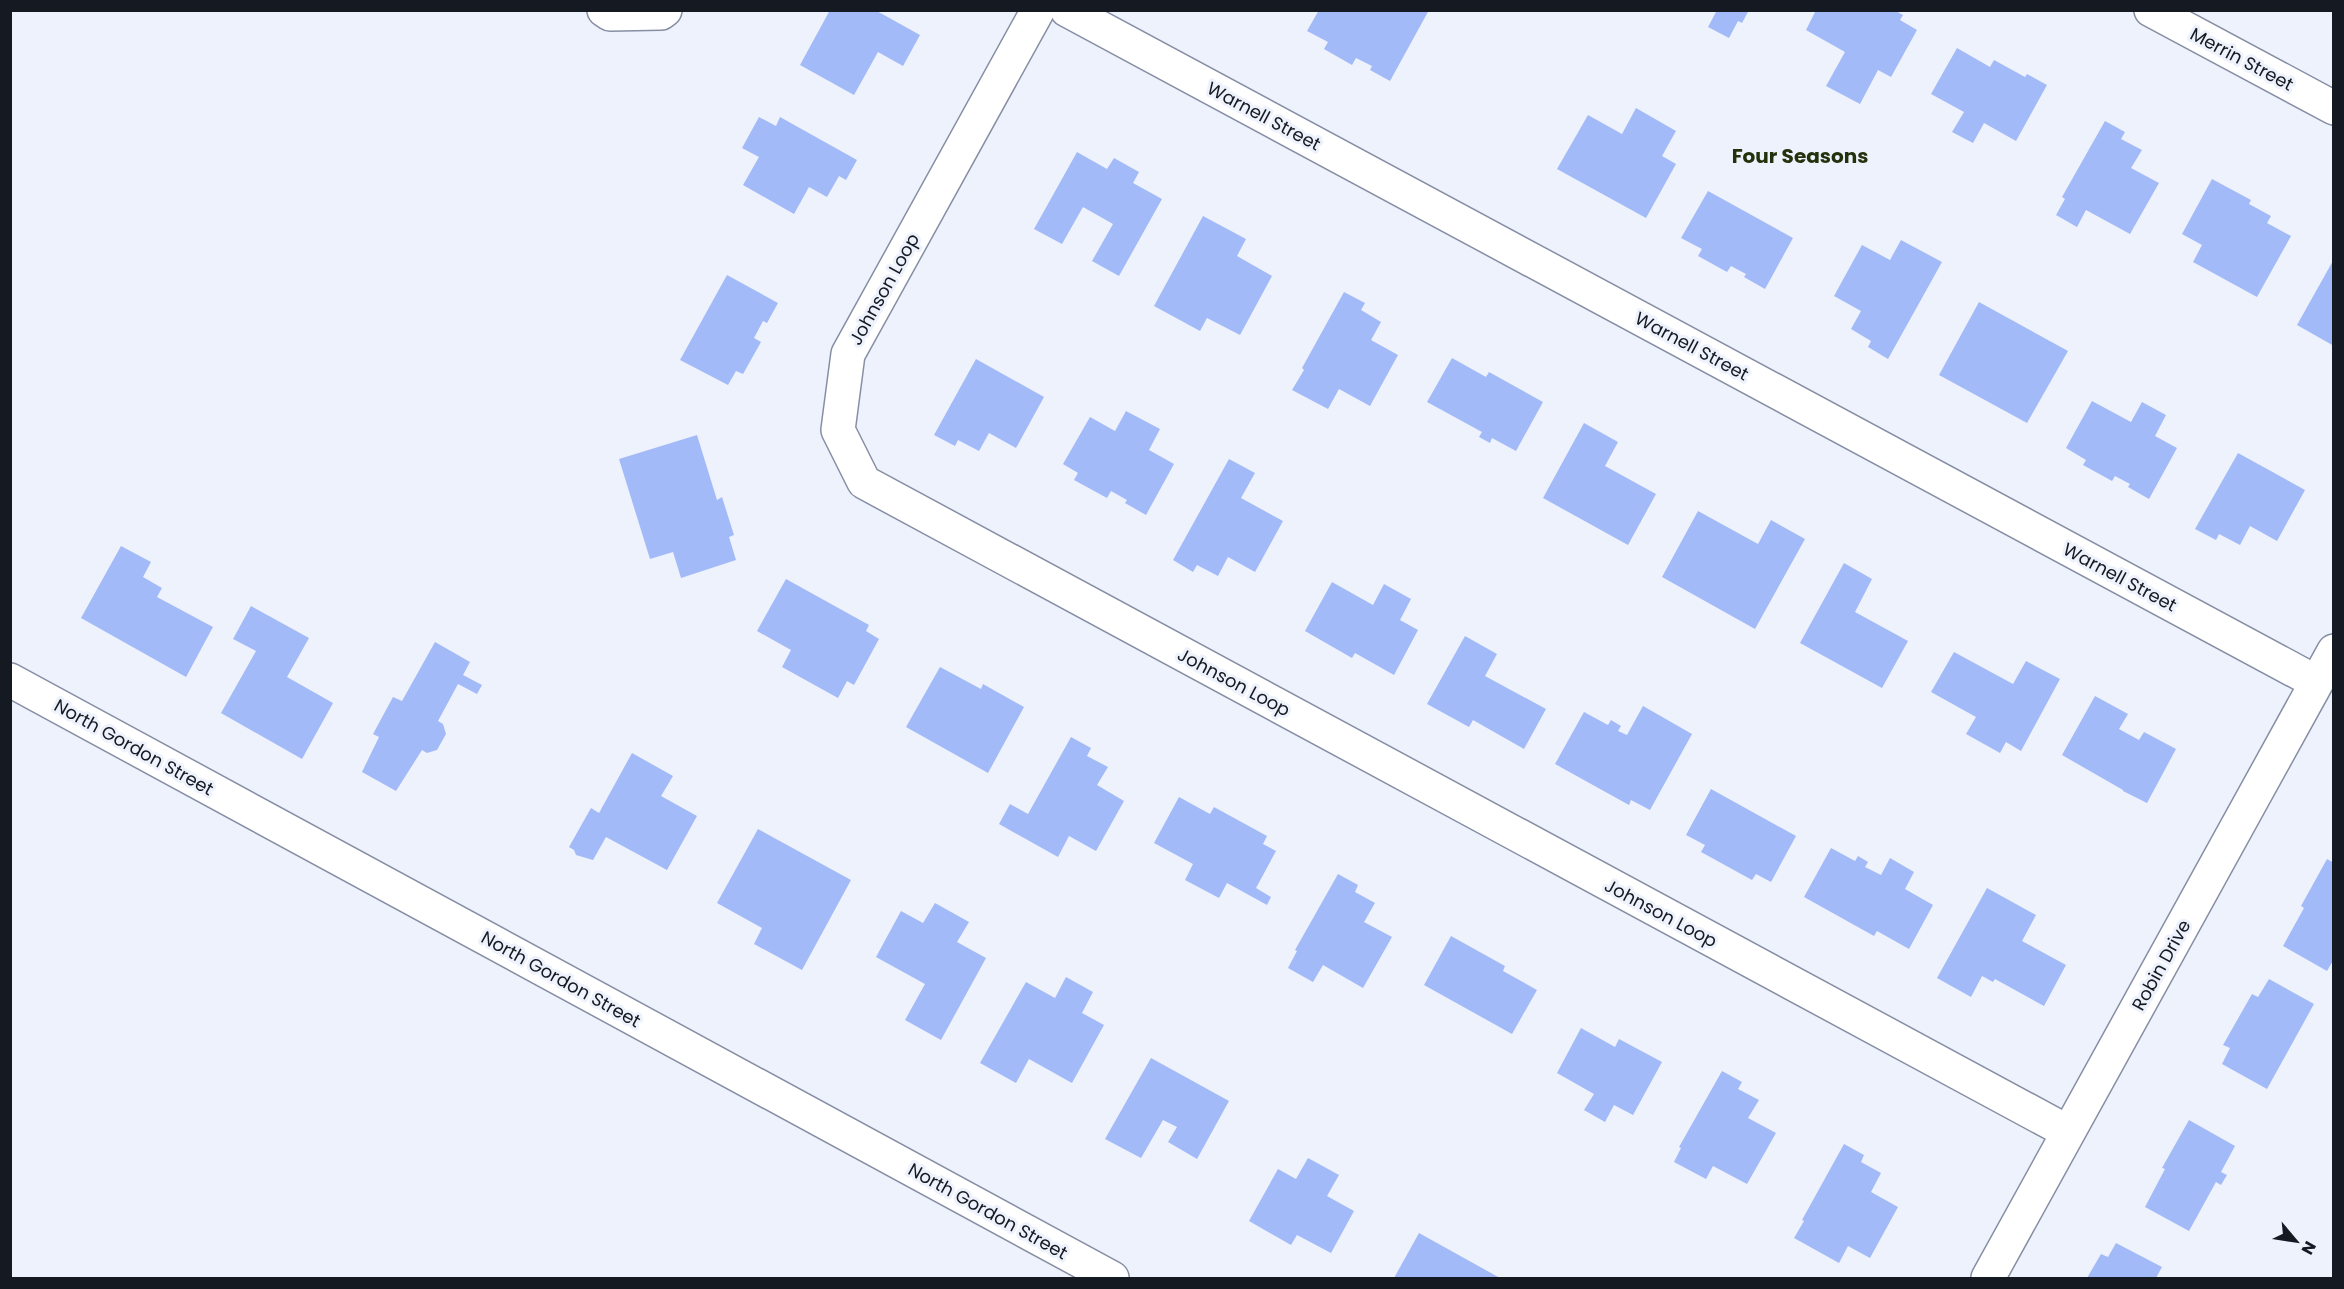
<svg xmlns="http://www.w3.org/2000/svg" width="2344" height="1289" viewBox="0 0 2344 1289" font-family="Poppins,sans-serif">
<rect width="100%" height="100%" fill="#eef2fc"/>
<g fill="#a3baf8">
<path d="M 830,10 L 875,10 L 920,35 L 903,66 L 878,52 L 854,95 L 800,65 Z"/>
<path d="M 1319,10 L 1429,10 L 1390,81 L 1370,70 L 1372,66 L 1356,58 L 1352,65 L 1324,49 L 1328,42 L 1307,31 Z"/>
<path d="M 1717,10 L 1749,10 L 1742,23 L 1738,21 L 1729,38 L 1708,27 Z"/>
<path d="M 1816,10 L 1894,10 L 1903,15 L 1900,20 L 1917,30 L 1891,77 L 1878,70 L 1860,104 L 1826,86 L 1845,52 L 1806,30 Z"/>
<path d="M 1957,48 L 1990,67 L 1994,60 L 2025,77 L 2027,74 L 2047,85 L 2016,141 L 1984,123 L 1973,143 L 1952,132 L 1964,112 L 1931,94 Z"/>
<path d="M 1636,108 L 1676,131 L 1662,156 L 1676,164 L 1646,218 L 1557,169 L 1588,115 L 1622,134 Z"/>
<path d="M 759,117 L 776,126 L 780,117 L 857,160 L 846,180 L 839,176 L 827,197 L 809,187 L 794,214 L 743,185 L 759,157 L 742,148 Z"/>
<path d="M 2105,121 L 2125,132 L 2121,139 L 2142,150 L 2131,168 L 2159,183 L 2130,234 L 2086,210 L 2077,227 L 2056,215 L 2065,199 L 2062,197 Z"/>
<path d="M 1077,152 L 1107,169 L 1114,158 L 1139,172 L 1133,183 L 1162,199 L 1119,276 L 1092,261 L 1113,224 L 1083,207 L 1062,244 L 1034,229 Z"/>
<path d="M 2212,179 L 2251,200 L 2249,204 L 2271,216 L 2267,223 L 2291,236 L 2257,297 L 2193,262 L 2202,245 L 2182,234 Z"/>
<path d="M 1708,191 L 1793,238 L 1765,289 L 1744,277 L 1746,274 L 1731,266 L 1727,272 L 1698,256 L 1702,249 L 1681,238 Z"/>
<path d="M 1203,216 L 1246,239 L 1237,256 L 1272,276 L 1240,335 L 1207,318 L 1200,331 L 1154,306 Z"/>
<path d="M 1901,240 L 1942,262 L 1888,359 L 1868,347 L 1871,341 L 1851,329 L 1861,311 L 1834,296 L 1862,245 L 1890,260 Z"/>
<path d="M 2334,259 L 2334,346 L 2297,325 Z"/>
<path d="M 727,275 L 778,303 L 767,323 L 763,321 L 754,338 L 761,342 L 743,374 L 736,371 L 728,385 L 680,360 Z"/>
<path d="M 1344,292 L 1365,303 L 1361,310 L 1381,322 L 1371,340 L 1398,355 L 1370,406 L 1339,389 L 1328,409 L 1292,390 L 1304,370 L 1302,368 Z"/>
<path d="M 1979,302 L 2068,351 L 2027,423 L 1939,375 Z"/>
<path d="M 1452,358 L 1486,377 L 1489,372 L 1543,402 L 1516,451 L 1492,438 L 1490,443 L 1479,437 L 1482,432 L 1427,402 Z"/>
<path d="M 976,359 L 1044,397 L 1016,448 L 989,433 L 979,451 L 958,440 L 955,446 L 934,435 Z"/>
<path d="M 2092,401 L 2131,422 L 2142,402 L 2166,415 L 2155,436 L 2177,448 L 2149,499 L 2128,487 L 2130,484 L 2115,476 L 2112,481 L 2083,465 L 2086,460 L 2066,448 Z"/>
<path d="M 1126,411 L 1160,429 L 1149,450 L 1174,464 L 1146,515 L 1125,503 L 1127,500 L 1111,491 L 1107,498 L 1074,480 L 1078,473 L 1063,464 L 1090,417 L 1115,431 Z"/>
<path d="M 1584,423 L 1618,442 L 1605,466 L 1656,494 L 1628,545 L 1543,498 Z"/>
<path d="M 697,435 L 717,500 L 722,497 L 734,535 L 729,537 L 736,560 L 681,578 L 673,552 L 650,559 L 619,459 Z"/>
<path d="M 2238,453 L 2305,490 L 2277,541 L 2250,526 L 2240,545 L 2219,534 L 2216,540 L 2195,529 Z"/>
<path d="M 1229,459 L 1255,473 L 1241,498 L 1283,521 L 1255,572 L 1228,557 L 1218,576 L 1197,565 L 1193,572 L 1173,560 Z"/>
<path d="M 1698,511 L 1758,544 L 1771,520 L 1805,539 L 1755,629 L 1662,577 Z"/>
<path d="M 121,546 L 151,562 L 143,577 L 162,588 L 157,597 L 213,627 L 186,677 L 81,618 Z"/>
<path d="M 1844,563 L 1872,579 L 1855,612 L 1908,641 L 1882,688 L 1800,643 Z"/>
<path d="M 786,579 L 869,625 L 866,631 L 879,639 L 854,685 L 847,681 L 838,698 L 782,667 L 791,650 L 757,631 Z"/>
<path d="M 1332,582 L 1373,605 L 1384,584 L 1411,599 L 1400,620 L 1418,630 L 1394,675 L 1355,653 L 1352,658 L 1305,631 Z"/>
<path d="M 251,606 L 309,638 L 287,677 L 333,703 L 302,759 L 221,713 L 256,651 L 233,639 Z"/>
<path d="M 1465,636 L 1497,654 L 1485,676 L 1546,709 L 1524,749 L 1473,720 L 1469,727 L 1427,704 Z"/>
<path d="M 435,642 L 470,662 L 463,675 L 482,685 L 477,694 L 458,684 L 438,721 L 443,724 L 446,734 L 437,750 L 427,753 L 422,750 L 396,791 L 362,772 L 379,737 L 373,734 L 393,697 L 402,701 Z"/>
<path d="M 1954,652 L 2013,684 L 2026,661 L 2060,679 L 2021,751 L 2006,742 L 2000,753 L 1966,734 L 1976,717 L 1931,692 Z"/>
<path d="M 940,667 L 981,689 L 983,684 L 1024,707 L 988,773 L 906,727 Z"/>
<path d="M 2095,696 L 2128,714 L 2119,729 L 2139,740 L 2144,732 L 2176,749 L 2147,803 L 2123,791 L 2123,790 L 2062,755 Z"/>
<path d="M 1643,706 L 1692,734 L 1650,810 L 1631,800 L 1629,805 L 1555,764 L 1584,712 L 1608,725 L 1611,720 L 1621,726 L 1618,731 L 1627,735 Z"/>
<path d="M 1071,737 L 1091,748 L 1087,756 L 1108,767 L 1097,785 L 1124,801 L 1096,851 L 1069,836 L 1058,857 L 999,824 L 1010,804 L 1028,814 Z"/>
<path d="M 632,753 L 673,776 L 661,796 L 697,816 L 667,870 L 606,837 L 593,860 L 576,855 L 574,850 L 569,847 L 591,808 L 599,813 Z"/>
<path d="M 1711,789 L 1796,836 L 1771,882 L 1756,874 L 1752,880 L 1701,852 L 1705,845 L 1686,835 Z"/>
<path d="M 1179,797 L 1210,814 L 1214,807 L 1267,836 L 1263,844 L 1276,851 L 1256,888 L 1271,897 L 1267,905 L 1227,883 L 1219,898 L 1185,880 L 1193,864 L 1154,843 Z"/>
<path d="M 758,829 L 851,880 L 802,970 L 754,944 L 762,928 L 717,903 Z"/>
<path d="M 1831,848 L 1855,861 L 1858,856 L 1868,862 L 1865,867 L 1881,875 L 1890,858 L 1914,872 L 1905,889 L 1933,905 L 1909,949 L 1877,931 L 1874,936 L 1804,897 Z"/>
<path d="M 2327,859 L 2334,863 L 2334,959 L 2327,971 L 2283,946 L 2304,908 L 2301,906 Z"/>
<path d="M 1338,874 L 1358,885 L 1355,892 L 1375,903 L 1364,922 L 1392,937 L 1363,988 L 1323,965 L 1313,982 L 1288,968 L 1297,951 L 1295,950 Z"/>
<path d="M 1987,888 L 2036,915 L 2022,941 L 2066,965 L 2044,1006 L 1995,979 L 1993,982 L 1982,976 L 1971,997 L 1937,978 Z"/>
<path d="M 935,903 L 969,922 L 957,942 L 986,958 L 941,1040 L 905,1020 L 925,984 L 876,957 L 901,911 L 923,923 Z"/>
<path d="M 1451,936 L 1505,966 L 1503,971 L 1537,990 L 1512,1034 L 1424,985 Z"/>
<path d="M 1066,977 L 1093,992 L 1082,1013 L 1104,1025 L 1072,1083 L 1029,1059 L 1016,1083 L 980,1063 L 1026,982 L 1055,998 Z"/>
<path d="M 2269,979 L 2314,1004 L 2267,1089 L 2222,1064 L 2230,1048 L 2223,1045 L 2252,994 L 2258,997 Z"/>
<path d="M 1581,1028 L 1615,1047 L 1619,1039 L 1662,1062 L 1633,1115 L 1614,1105 L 1605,1122 L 1584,1110 L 1594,1094 L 1557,1073 Z"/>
<path d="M 1151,1058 L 1229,1101 L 1197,1159 L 1168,1142 L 1177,1127 L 1163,1120 L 1141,1158 L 1105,1139 Z"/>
<path d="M 1722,1071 L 1742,1082 L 1738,1089 L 1759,1100 L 1748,1118 L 1776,1133 L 1747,1184 L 1713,1166 L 1706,1179 L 1674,1162 L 1681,1148 L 1679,1147 Z"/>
<path d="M 2189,1120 L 2235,1146 L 2221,1172 L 2227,1175 L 2221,1185 L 2216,1182 L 2189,1231 L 2145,1207 L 2165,1169 L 2162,1168 Z"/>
<path d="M 1844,1144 L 1864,1155 L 1861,1162 L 1881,1173 L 1871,1192 L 1898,1207 L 1870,1258 L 1848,1246 L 1839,1263 L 1794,1238 L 1804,1221 L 1802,1220 Z"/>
<path d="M 1308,1158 L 1339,1175 L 1327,1196 L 1354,1211 L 1331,1253 L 1297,1235 L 1291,1245 L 1249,1221 L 1278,1169 L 1296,1179 Z"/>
<path d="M 1419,1233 L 1500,1278 L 1394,1278 Z"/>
<path d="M 2116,1243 L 2162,1267 L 2156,1278 L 2087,1278 L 2101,1254 L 2108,1257 Z"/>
</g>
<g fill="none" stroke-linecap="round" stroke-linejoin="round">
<defs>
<g id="minor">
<path d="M 604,10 L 610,14 L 661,13 L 665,10"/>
<path d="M 1038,10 L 848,354 L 838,430 L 864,482 L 2068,1132"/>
<path d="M 1067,10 L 2316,682"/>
<path d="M 2151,10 L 2334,108"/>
<path d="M 10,680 L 1112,1278"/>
<path d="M 1988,1278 L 2334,651"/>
</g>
</defs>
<use href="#minor" stroke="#868ea4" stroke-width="36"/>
<use href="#minor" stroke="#fff" stroke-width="33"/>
</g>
<g text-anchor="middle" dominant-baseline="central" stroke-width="6" stroke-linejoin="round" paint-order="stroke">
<g font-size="18" fill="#151921" stroke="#eef2fc">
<text transform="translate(2242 59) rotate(28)">Merrin Street</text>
<text transform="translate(1264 116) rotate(28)">Warnell Street</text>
<text transform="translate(884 289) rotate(-61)">Johnson Loop</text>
<text transform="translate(1692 346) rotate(28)">Warnell Street</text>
<text transform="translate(2120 577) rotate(28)">Warnell Street</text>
<text transform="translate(1234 682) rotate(28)">Johnson Loop</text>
<text transform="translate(134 747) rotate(29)">North Gordon Street</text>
<text transform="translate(1661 913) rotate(28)">Johnson Loop</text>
<text transform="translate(2161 965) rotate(-61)">Robin Drive</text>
<text transform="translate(561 979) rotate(29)">North Gordon Street</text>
<text transform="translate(988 1211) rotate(29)">North Gordon Street</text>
</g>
<g font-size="20" font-weight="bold" fill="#24310d" stroke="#eef2fc">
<text x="1800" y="156">Four Seasons</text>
</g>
</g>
<rect width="2344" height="1289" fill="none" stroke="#151921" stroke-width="24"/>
<g transform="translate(2296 1241) rotate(119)" stroke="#eef2fc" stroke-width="4.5" paint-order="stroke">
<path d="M0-4.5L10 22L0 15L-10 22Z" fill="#151921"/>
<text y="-9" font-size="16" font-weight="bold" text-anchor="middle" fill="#151921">N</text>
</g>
</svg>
